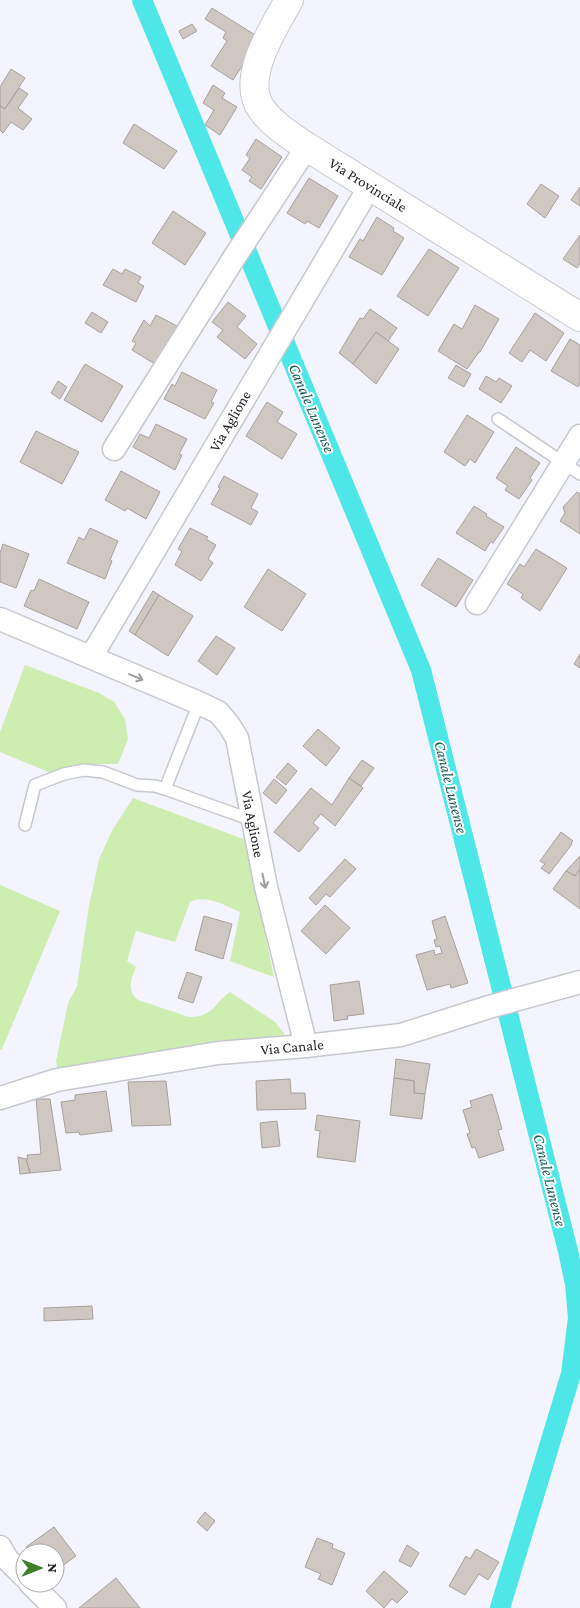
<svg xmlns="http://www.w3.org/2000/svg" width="580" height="1608" viewBox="0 0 580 1608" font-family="'Crimson Pro',serif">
<rect width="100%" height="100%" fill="#f3f4fd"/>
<g fill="#cdedb1">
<path d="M 25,665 L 99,693 L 114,702 L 125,719 L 128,739 L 118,764 L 90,764 L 51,773 L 0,752 L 0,732 Z"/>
<path d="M 133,798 L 246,840 L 274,977 L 230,961 L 240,912 C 225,906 207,894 190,902 L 175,942 L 136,931 L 127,961 L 136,967 C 131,979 126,990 138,1000 L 189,1017 C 214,1017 213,1004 230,992 L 275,1022 L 287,1037 L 58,1071 L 56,1061 L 68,1003 L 77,986 L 89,906 L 99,859 L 113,829 Z"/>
<path d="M 0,885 L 60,911 L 2,1049 L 0,1050 Z"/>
</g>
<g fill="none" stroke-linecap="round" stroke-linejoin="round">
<path stroke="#4ee7e8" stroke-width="20" d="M 142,0 L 421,670 L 568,1251 L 575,1284 L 578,1318 L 571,1374 L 500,1608"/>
</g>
<g fill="#cfc7c2" stroke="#a8a09b">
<path d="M 212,8 L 260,38 L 233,80 L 211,66 L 227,41 L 223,38 L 226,32 L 205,19 Z"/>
<path d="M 192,24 L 197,31 L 183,39 L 179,31 Z"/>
<path d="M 11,69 L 25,78 L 5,109 L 0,106 L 0,87 Z"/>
<path d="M 213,85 L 225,93 L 222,98 L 237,107 L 220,135 L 205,125 L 214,110 L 203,103 Z"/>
<path d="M 19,88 L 28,94 L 18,108 L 32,119 L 23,130 L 11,122 L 3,133 L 0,130 L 0,106 L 5,109 Z"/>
<path d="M 134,124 L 177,151 L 164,169 L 123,143 Z"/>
<path d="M 256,139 L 282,157 L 261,189 L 249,181 L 252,177 L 242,170 L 250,158 L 246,155 Z"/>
<path d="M 309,178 L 338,196 L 319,228 L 307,221 L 305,224 L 287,213 Z"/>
<path d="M 541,184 L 559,196 L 545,218 L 527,204 Z"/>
<path d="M 580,187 L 580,206 L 571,200 Z"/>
<path d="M 173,211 L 206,233 L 185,265 L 152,243 Z"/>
<path d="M 377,217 L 394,228 L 393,231 L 404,238 L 382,275 L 349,257 L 360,239 L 363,241 Z"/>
<path d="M 580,235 L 580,263 L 577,268 L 563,259 Z"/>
<path d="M 429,249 L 459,268 L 428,316 L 397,296 Z"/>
<path d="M 113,269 L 122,274 L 125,269 L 141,277 L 138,283 L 144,286 L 136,302 L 103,285 Z"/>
<path d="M 228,302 L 246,316 L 237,327 L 257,344 L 245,359 L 217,337 L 223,330 L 212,322 Z"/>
<path d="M 475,305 L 499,319 L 480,352 L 479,352 L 467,369 L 438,351 L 454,324 L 462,329 Z"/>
<path d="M 370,309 L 397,328 L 388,341 L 376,332 L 353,364 L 339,353 L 358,321 L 360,318 L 363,319 Z"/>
<path d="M 92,312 L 108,322 L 101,333 L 85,323 Z"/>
<path d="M 535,313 L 564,333 L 546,361 L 530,350 L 522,362 L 509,353 Z"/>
<path d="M 156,315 L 177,326 L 155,364 L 132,350 L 136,343 L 132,341 L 144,320 L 150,326 Z"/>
<path d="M 376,332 L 399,349 L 376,384 L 353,364 Z"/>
<path d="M 570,339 L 580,345 L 580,383 L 578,387 L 551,371 Z"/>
<path d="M 85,364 L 123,386 L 102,422 L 64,400 Z"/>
<path d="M 456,365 L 471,374 L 464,387 L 448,378 Z"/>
<path d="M 182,372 L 217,390 L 211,402 L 214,403 L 205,419 L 164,399 L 172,384 L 175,386 Z"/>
<path d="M 486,376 L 496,382 L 499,378 L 512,386 L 501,403 L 479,389 Z"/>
<path d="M 58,381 L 67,387 L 60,399 L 51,393 Z"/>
<path d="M 267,402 L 283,412 L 277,422 L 297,434 L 282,459 L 246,436 Z"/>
<path d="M 467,415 L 494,432 L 475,463 L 470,459 L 465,466 L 444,452 Z"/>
<path d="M 156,424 L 187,439 L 179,454 L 182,455 L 175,470 L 133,447 L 140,434 L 149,438 Z"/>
<path d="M 36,431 L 79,452 L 62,484 L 20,462 Z"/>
<path d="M 516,447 L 540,463 L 530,478 L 532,480 L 519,499 L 505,490 L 508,486 L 496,478 Z"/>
<path d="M 121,471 L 160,492 L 146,519 L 127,508 L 125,511 L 105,500 Z"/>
<path d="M 224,476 L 258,494 L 251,508 L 258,512 L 251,525 L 211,504 L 220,488 L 218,487 Z"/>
<path d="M 577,492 L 580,494 L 580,534 L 560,521 L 565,513 L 563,507 Z"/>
<path d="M 474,506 L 487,514 L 486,516 L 504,527 L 493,543 L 491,541 L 485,551 L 456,533 Z"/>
<path d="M 90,528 L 118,541 L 110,560 L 112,561 L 105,579 L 67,563 L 79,537 L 84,540 Z"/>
<path d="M 190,528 L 208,537 L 206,539 L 216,545 L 208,559 L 213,563 L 201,581 L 175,565 L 182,551 L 178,549 Z"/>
<path d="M 3,544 L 29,554 L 16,588 L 0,582 L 0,553 Z"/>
<path d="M 536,549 L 567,568 L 540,611 L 521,598 L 523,594 L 507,584 L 520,564 L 524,567 Z"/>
<path d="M 438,558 L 473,580 L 456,607 L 421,585 Z"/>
<path d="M 268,569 L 306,594 L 282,631 L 244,607 Z"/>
<path d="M 39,579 L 89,602 L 77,629 L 24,606 L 31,590 L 34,591 Z"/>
<path d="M 153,591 L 159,595 L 135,635 L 129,631 Z"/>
<path d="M 159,595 L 193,616 L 168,656 L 135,635 Z"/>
<path d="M 216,636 L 235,648 L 217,675 L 198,661 Z"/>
<path d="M 580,654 L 580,668 L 574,664 Z"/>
<path d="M 318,729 L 340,748 L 326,766 L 303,746 Z"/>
<path d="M 362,760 L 374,768 L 361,786 L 349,778 Z"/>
<path d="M 288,763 L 297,771 L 286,785 L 276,777 Z"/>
<path d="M 349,778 L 363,788 L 335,826 L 321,814 L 313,823 L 319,828 L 299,852 L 274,832 L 311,788 L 332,805 Z"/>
<path d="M 274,779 L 287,790 L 276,804 L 263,793 Z"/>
<path d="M 561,832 L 573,841 L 571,843 L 572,844 L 549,874 L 541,868 L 545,864 L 540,861 Z"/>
<path d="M 580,856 L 580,869 L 575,876 L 566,871 Z"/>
<path d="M 345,859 L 356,869 L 330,897 L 326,894 L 316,905 L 309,898 Z"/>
<path d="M 580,869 L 580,909 L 553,889 L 566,871 L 575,876 Z"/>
<path d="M 325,905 L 350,928 L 326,954 L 301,931 Z"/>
<path d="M 204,916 L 232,924 L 223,959 L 195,950 Z"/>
<path d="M 445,916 L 468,983 L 451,988 L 450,984 L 427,990 L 416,955 L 434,950 L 435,955 L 442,953 L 440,946 L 436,947 L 434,940 L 437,939 L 432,921 Z"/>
<path d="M 187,972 L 202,977 L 193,1003 L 178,998 Z"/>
<path d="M 359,981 L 364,1014 L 347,1016 L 348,1019 L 334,1021 L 330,985 Z"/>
<path d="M 396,1059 L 430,1064 L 425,1094 L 414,1093 L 414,1081 L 394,1078 Z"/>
<path d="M 394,1078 L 414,1081 L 414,1093 L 425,1094 L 422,1119 L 390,1115 Z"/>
<path d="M 290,1079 L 291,1093 L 305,1093 L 306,1109 L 257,1110 L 256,1081 Z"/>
<path d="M 166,1081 L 171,1125 L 132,1126 L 128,1082 Z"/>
<path d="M 106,1091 L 112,1131 L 80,1135 L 79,1132 L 66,1133 L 61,1102 L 75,1100 L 75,1095 Z"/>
<path d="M 492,1094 L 502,1129 L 498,1130 L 504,1150 L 479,1158 L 475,1147 L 472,1148 L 467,1134 L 470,1133 L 463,1110 L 472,1107 L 470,1101 Z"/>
<path d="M 36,1099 L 50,1099 L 61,1170 L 30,1173 L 26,1159 L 28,1159 L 27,1155 L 41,1154 Z"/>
<path d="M 317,1115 L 360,1121 L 355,1162 L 317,1157 L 320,1131 L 315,1130 Z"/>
<path d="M 277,1121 L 280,1146 L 262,1148 L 260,1123 Z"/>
<path d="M 18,1157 L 26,1159 L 30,1173 L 20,1174 Z"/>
<path d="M 92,1306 L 93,1319 L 44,1321 L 44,1308 Z"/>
<path d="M 205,1512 L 215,1521 L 207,1531 L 197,1522 Z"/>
<path d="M 54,1527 L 76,1556 L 55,1571 L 55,1553 L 31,1553 L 26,1547 Z"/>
<path d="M 317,1538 L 333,1544 L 332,1548 L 345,1553 L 332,1585 L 318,1579 L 321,1574 L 305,1567 Z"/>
<path d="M 407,1545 L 419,1553 L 411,1567 L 399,1561 Z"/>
<path d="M 476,1549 L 499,1562 L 488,1580 L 479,1574 L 465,1595 L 449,1586 L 466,1556 L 470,1559 Z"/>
<path d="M 384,1571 L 408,1592 L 397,1603 L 392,1599 L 384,1608 L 366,1591 Z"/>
<path d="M 116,1578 L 140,1608 L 79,1608 Z"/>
</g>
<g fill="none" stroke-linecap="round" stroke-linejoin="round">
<defs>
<g id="service">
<path d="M 498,419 L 580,474"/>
<path d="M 199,703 L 165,789 L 252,820"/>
<path d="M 25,825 L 35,785 L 64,774 L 84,770 L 103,772 L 137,785 L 155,786 L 165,789"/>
</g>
<g id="minor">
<path d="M 114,449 L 232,261 L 307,147"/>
<path d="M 477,603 L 580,436"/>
<path d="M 0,619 L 199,703 L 218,712 L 229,725 L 237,738 L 266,887 L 306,1046"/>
<path d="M 91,657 L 370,186"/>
<path d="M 0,1098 L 57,1080 L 218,1053 L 306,1046 L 401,1035 L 489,1007 L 580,982"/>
<path d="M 0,1547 L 7,1559 L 25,1577"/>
<path d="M 30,1583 L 55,1608"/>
</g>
<path id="tertiary" d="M 289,0 C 274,28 239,79 262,110 C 274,126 291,136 307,147 L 580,317"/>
</defs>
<use href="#service" stroke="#c6c8d0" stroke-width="14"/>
<use href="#minor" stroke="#c6c8d0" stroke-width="25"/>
<use href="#tertiary" stroke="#c6c8d0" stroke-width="30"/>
<use href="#service" stroke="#fff" stroke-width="11"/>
<use href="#minor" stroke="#fff" stroke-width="22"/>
<use href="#tertiary" stroke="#fff" stroke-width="28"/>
</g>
<defs><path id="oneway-shaft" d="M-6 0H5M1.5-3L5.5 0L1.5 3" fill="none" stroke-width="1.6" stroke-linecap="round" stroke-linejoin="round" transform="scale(1.25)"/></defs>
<g stroke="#9c9c9e">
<use href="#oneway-shaft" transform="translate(136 677) rotate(23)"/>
<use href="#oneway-shaft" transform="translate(264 881) rotate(78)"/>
</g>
<g text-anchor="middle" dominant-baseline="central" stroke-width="4" stroke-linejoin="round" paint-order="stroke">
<g font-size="15" fill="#242428" stroke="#fff">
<text transform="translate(368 185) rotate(32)">Via Provinciale</text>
<text transform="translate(230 421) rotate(-60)">Via Aglione</text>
<text transform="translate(253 824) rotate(79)">Via Aglione</text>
<text transform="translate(292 1047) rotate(-5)">Via Canale</text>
</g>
<g font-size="16" font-style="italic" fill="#1c5b5b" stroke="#fff">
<text transform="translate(312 408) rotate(67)">Canale Lunense</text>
<text transform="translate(451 787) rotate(76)">Canale Lunense</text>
<text transform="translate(550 1180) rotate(76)">Canale Lunense</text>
</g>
</g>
<g transform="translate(40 1568) rotate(90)"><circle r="24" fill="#ffffff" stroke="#a7a7a9"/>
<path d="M0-4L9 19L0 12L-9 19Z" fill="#3b8125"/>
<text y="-8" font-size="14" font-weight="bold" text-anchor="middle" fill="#242428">N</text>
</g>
</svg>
